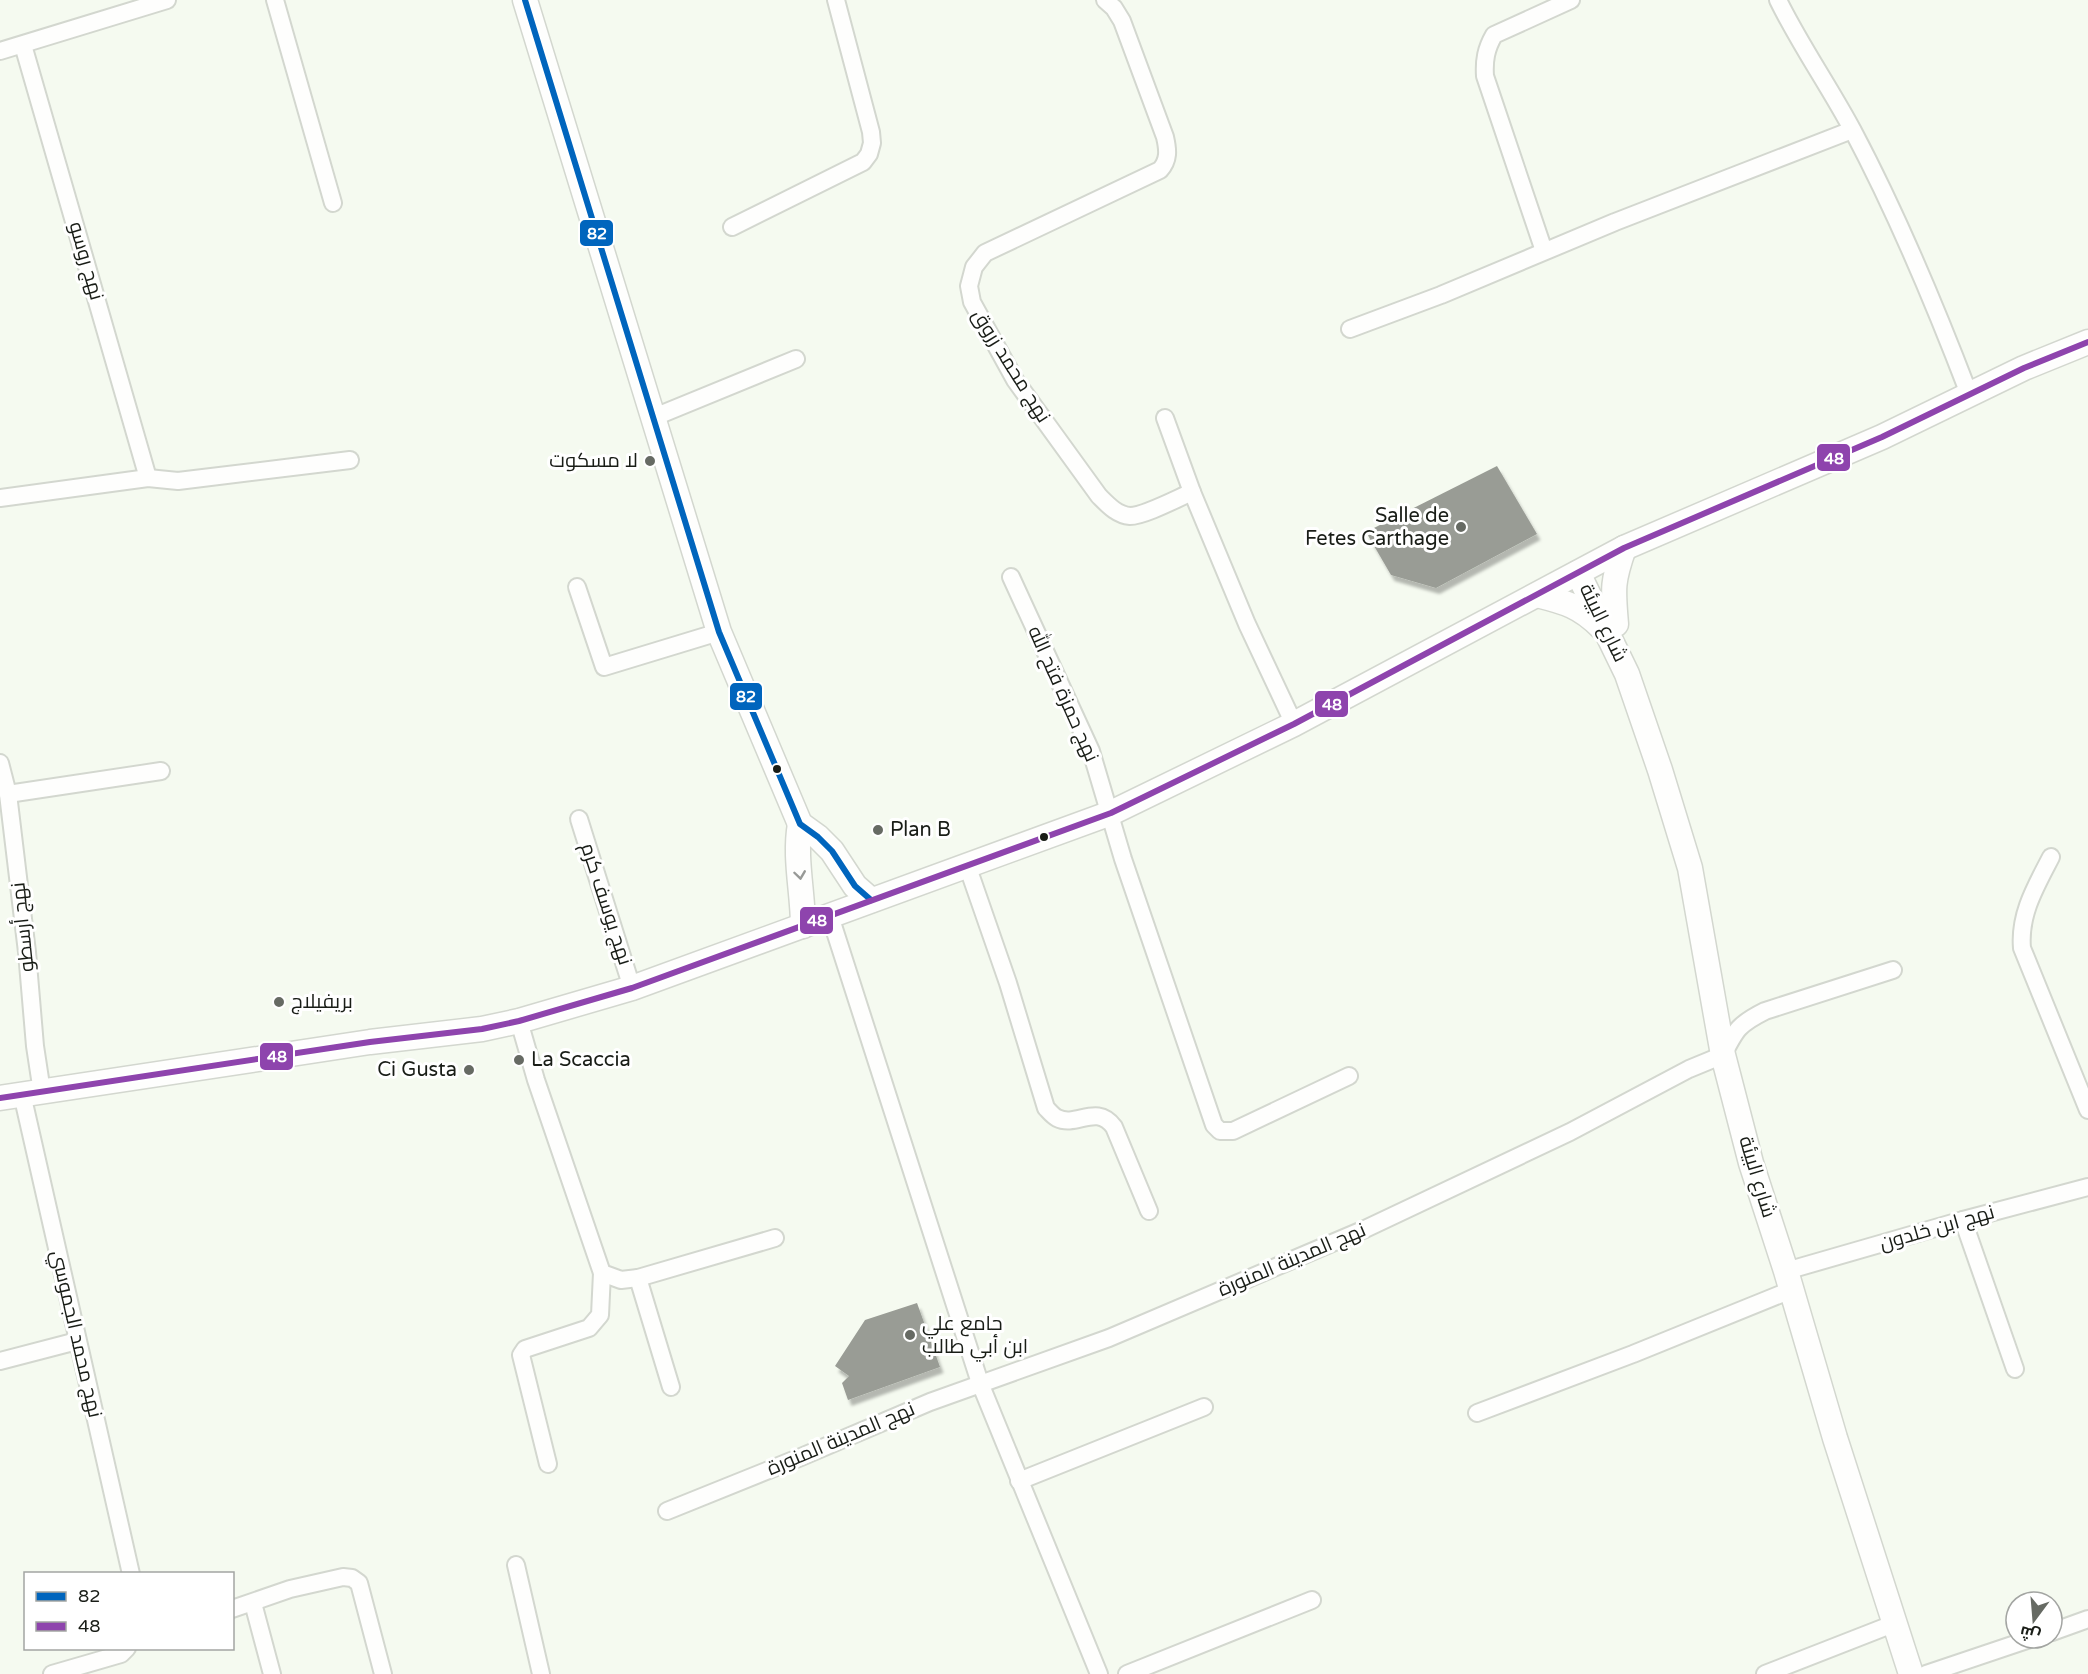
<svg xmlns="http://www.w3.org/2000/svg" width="2088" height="1674" viewBox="0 0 2088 1674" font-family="'Varela Round',Cairo,sans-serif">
<defs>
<filter id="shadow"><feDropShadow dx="3.5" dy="6" stdDeviation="1.5" flood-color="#0004"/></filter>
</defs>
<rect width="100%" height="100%" fill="#f5faf0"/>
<g fill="#999c95" filter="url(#shadow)">
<path d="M 1497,466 L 1537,534 L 1436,588 L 1391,575 L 1366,532 Z"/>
<path d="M 917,1303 L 940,1367 L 848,1400 L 842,1383 L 849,1376 L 835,1366 L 865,1320 Z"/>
</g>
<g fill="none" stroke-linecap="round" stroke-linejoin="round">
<defs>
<g id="street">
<path d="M 275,0 L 333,203"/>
<path d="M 1105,0 L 1114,8 L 1122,21 L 1165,137 C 1168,150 1169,160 1160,170 L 985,253 L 974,267 L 969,286 L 972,302 L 1015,380 L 1099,496 C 1108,505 1117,515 1130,516 C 1144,516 1178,498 1192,492"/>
<path d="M 1778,0 C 1800,45 1829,86 1853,131 C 1898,216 1935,305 1969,394"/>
<path d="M 23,45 L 148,478"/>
<path d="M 0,51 L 167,0"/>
<path d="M 732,227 L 863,162 L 869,154 L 872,143 L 871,132 L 836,0"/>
<path d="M 1544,251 L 1485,76 C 1484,60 1486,49 1494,35 L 1571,0"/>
<path d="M 1350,329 L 1441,295 L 1615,222 L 1852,130"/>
<path d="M 652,418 L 796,359"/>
<path d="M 1165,418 L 1192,492 L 1247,624 L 1294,724"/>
<path d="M 0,498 L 148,478 L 178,481 L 350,460"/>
<path d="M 1011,577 L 1091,751 L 1123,859 L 1214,1125 L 1220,1131 L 1233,1131 L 1349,1076"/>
<path d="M 577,587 L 604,667 L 719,632"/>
<path d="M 0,763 L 8,794 L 27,952 L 35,1046 L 42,1092"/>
<path d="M 8,794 L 161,771"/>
<path d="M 579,819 L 632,988"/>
<path d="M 2051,857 C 2036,886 2019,914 2022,948 L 2088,1110"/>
<path d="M 967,865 L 1008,983 L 1046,1108 C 1049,1111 1053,1116 1057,1118 C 1077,1128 1096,1103 1114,1127 L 1149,1211"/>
<path d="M 830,916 L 980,1383 L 1099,1674"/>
<path d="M 519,1021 L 536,1080 L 602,1273 L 621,1280 L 638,1278 L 775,1238"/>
<path d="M 22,1094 L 131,1574"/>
<path d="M 1963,1220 L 2015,1369"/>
<path d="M 1786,1271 L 1963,1220 L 2088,1187"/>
<path d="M 638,1278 L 671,1387"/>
<path d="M 0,1361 L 77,1341"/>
<path d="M 1477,1413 L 1633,1354 L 1791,1290"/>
<path d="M 548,1464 L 521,1355 L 525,1349 L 589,1328 L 600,1315 L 602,1273"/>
<path d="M 1019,1481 L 1204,1407"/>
<path d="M 667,1511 L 801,1457 L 930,1402 L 1109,1338 L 1365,1229 L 1570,1132 L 1689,1069 L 1723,1055 C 1736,1029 1739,1024 1765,1011 L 1893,970"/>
<path d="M 516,1565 L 541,1674"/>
<path d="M 253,1603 L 272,1674"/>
<path d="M 232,1609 L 290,1589 L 343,1577 L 352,1578 L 359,1583 L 383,1674"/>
<path d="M 2052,1632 L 2088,1619"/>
<path d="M 52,1674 L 121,1654 L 127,1648"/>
<path d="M 1127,1674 L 1312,1600"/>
<path d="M 1765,1674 L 1893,1624"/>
<path d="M 1926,1674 L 2033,1638"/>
</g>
<g id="secondary">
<path d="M 525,0 L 719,632 L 800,824 L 818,837 L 832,851 L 855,886 L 871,900"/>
<path d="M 1578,573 L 1627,674 L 1660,770 L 1690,868 L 1723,1055 L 1751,1163 L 1786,1271 L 1835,1438 L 1911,1674"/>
<path d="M 1537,595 C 1565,602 1580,606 1601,627"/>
<path d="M 1616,624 C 1613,589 1612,582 1624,548"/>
<path d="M 800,824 C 794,858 803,892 803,926"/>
<path d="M 0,1098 L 370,1042 L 482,1029 L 519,1021 L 632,988 L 1111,813 L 1294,724 L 1624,548 L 1882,437 L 2024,368 L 2088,342"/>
</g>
</defs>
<use href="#street" stroke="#d3d7cf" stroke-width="20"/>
<use href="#secondary" stroke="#d3d7cf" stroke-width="27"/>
<use href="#street" stroke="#fefefd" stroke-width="16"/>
<use href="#secondary" stroke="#fefefd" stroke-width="24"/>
<defs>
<path id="bus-1" d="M 525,0 L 719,632 L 800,824 L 818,837 L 832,851 L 855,886 L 871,900"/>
<path id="bus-2" d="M 0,1098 L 370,1042 L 482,1029 L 519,1021 L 632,988 L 1111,813 L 1294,724 L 1624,548 L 1882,437 L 2024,368 L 2088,342"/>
</defs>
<use href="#bus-1" stroke="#fff" stroke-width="10"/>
<use href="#bus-2" stroke="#fff" stroke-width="10"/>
<use href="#bus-1" stroke="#0065bd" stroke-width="6"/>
<use href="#bus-2" stroke="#8e44ad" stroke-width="6"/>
</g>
<defs><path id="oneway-chevron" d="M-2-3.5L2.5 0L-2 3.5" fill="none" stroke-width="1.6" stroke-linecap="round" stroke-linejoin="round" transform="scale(1.5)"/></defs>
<use stroke="#979996" href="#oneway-chevron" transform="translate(800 875) rotate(82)"/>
<g fill="#666a63" stroke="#fff" stroke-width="2">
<circle cx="650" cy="461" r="6"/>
<circle cx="1461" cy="527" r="6"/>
<circle cx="878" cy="830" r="6"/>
<circle cx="279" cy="1002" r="6"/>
<circle cx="519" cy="1060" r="6"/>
<circle cx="469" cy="1070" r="6"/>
<circle cx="910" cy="1335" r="6"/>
</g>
<g fill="#191d17" stroke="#fff" stroke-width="2">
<circle cx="777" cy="769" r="5"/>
<circle cx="1044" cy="837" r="5"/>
</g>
<g text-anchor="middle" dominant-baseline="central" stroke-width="6" stroke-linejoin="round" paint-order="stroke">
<g font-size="20" fill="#191d17" stroke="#fff">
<text transform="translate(86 261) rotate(74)">نهج روسو</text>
<text transform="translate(1011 366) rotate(58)">نهج محمد زروق</text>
<text transform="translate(1603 623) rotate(64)">شارع البيئة</text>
<text transform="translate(1063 694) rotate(66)">نهج حمزة فتح الله</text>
<text transform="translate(606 904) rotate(72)">نهج يوسف كرم</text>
<text transform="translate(23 927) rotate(-96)">نهج أرسطو</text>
<text transform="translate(1757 1177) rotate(73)">شارع البيئة</text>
<text transform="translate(1937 1228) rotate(-16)">نهج ابن خلدون</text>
<text transform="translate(1292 1260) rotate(-23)">نهج المدينة المنورة</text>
<text transform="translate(76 1334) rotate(77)">نهج محمد الجموسي</text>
<text transform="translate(841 1439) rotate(-23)">نهج المدينة المنورة</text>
</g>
<g font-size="20" fill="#191d17" stroke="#fff" text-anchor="start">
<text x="638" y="461" text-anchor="end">لا مسكوت</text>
<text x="1449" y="516" text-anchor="end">Salle de<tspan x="1449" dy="23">Fetes Carthage</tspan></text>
<text x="890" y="830">Plan B</text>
<text x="291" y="1002">بريفيلاج</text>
<text x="531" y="1060">La Scaccia</text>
<text x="457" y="1070" text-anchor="end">Ci Gusta</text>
<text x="922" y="1324">جامع علي<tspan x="922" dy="23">ابن أبي طالب</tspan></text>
</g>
</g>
<g stroke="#fff" stroke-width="2">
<rect x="579" y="219" width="35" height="28" rx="6" fill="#0065bd"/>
<rect x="1816" y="443" width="35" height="29" rx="6" fill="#8e44ad"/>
<rect x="729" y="682" width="34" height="29" rx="6" fill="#0065bd"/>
<rect x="1314" y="690" width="35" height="28" rx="6" fill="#8e44ad"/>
<rect x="799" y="906" width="35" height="29" rx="6" fill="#8e44ad"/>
<rect x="259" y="1042" width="35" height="29" rx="6" fill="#8e44ad"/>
</g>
<g font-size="16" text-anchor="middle" font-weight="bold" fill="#fff">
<text x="597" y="239">82</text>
<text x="1834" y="464">48</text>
<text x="746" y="702">82</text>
<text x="1332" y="710">48</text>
<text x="817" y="926">48</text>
<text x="277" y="1062">48</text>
</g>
<rect x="24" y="1572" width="210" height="78" fill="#ffffff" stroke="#a3a5a2" stroke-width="1.5"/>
<rect x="36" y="1592" width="30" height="9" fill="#0065bd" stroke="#a3a5a2" stroke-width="1.5"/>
<text x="78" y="1602" font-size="18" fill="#191d17">82</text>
<rect x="36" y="1622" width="30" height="9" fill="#8e44ad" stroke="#a3a5a2" stroke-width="1.5"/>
<text x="78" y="1632" font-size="18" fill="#191d17">48</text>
<g transform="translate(2034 1620) rotate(196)"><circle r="28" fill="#ffffff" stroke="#a3a5a2" stroke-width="1.5"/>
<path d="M0-4.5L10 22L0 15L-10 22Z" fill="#666a63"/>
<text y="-9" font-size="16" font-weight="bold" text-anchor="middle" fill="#191d17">ش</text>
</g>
</svg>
